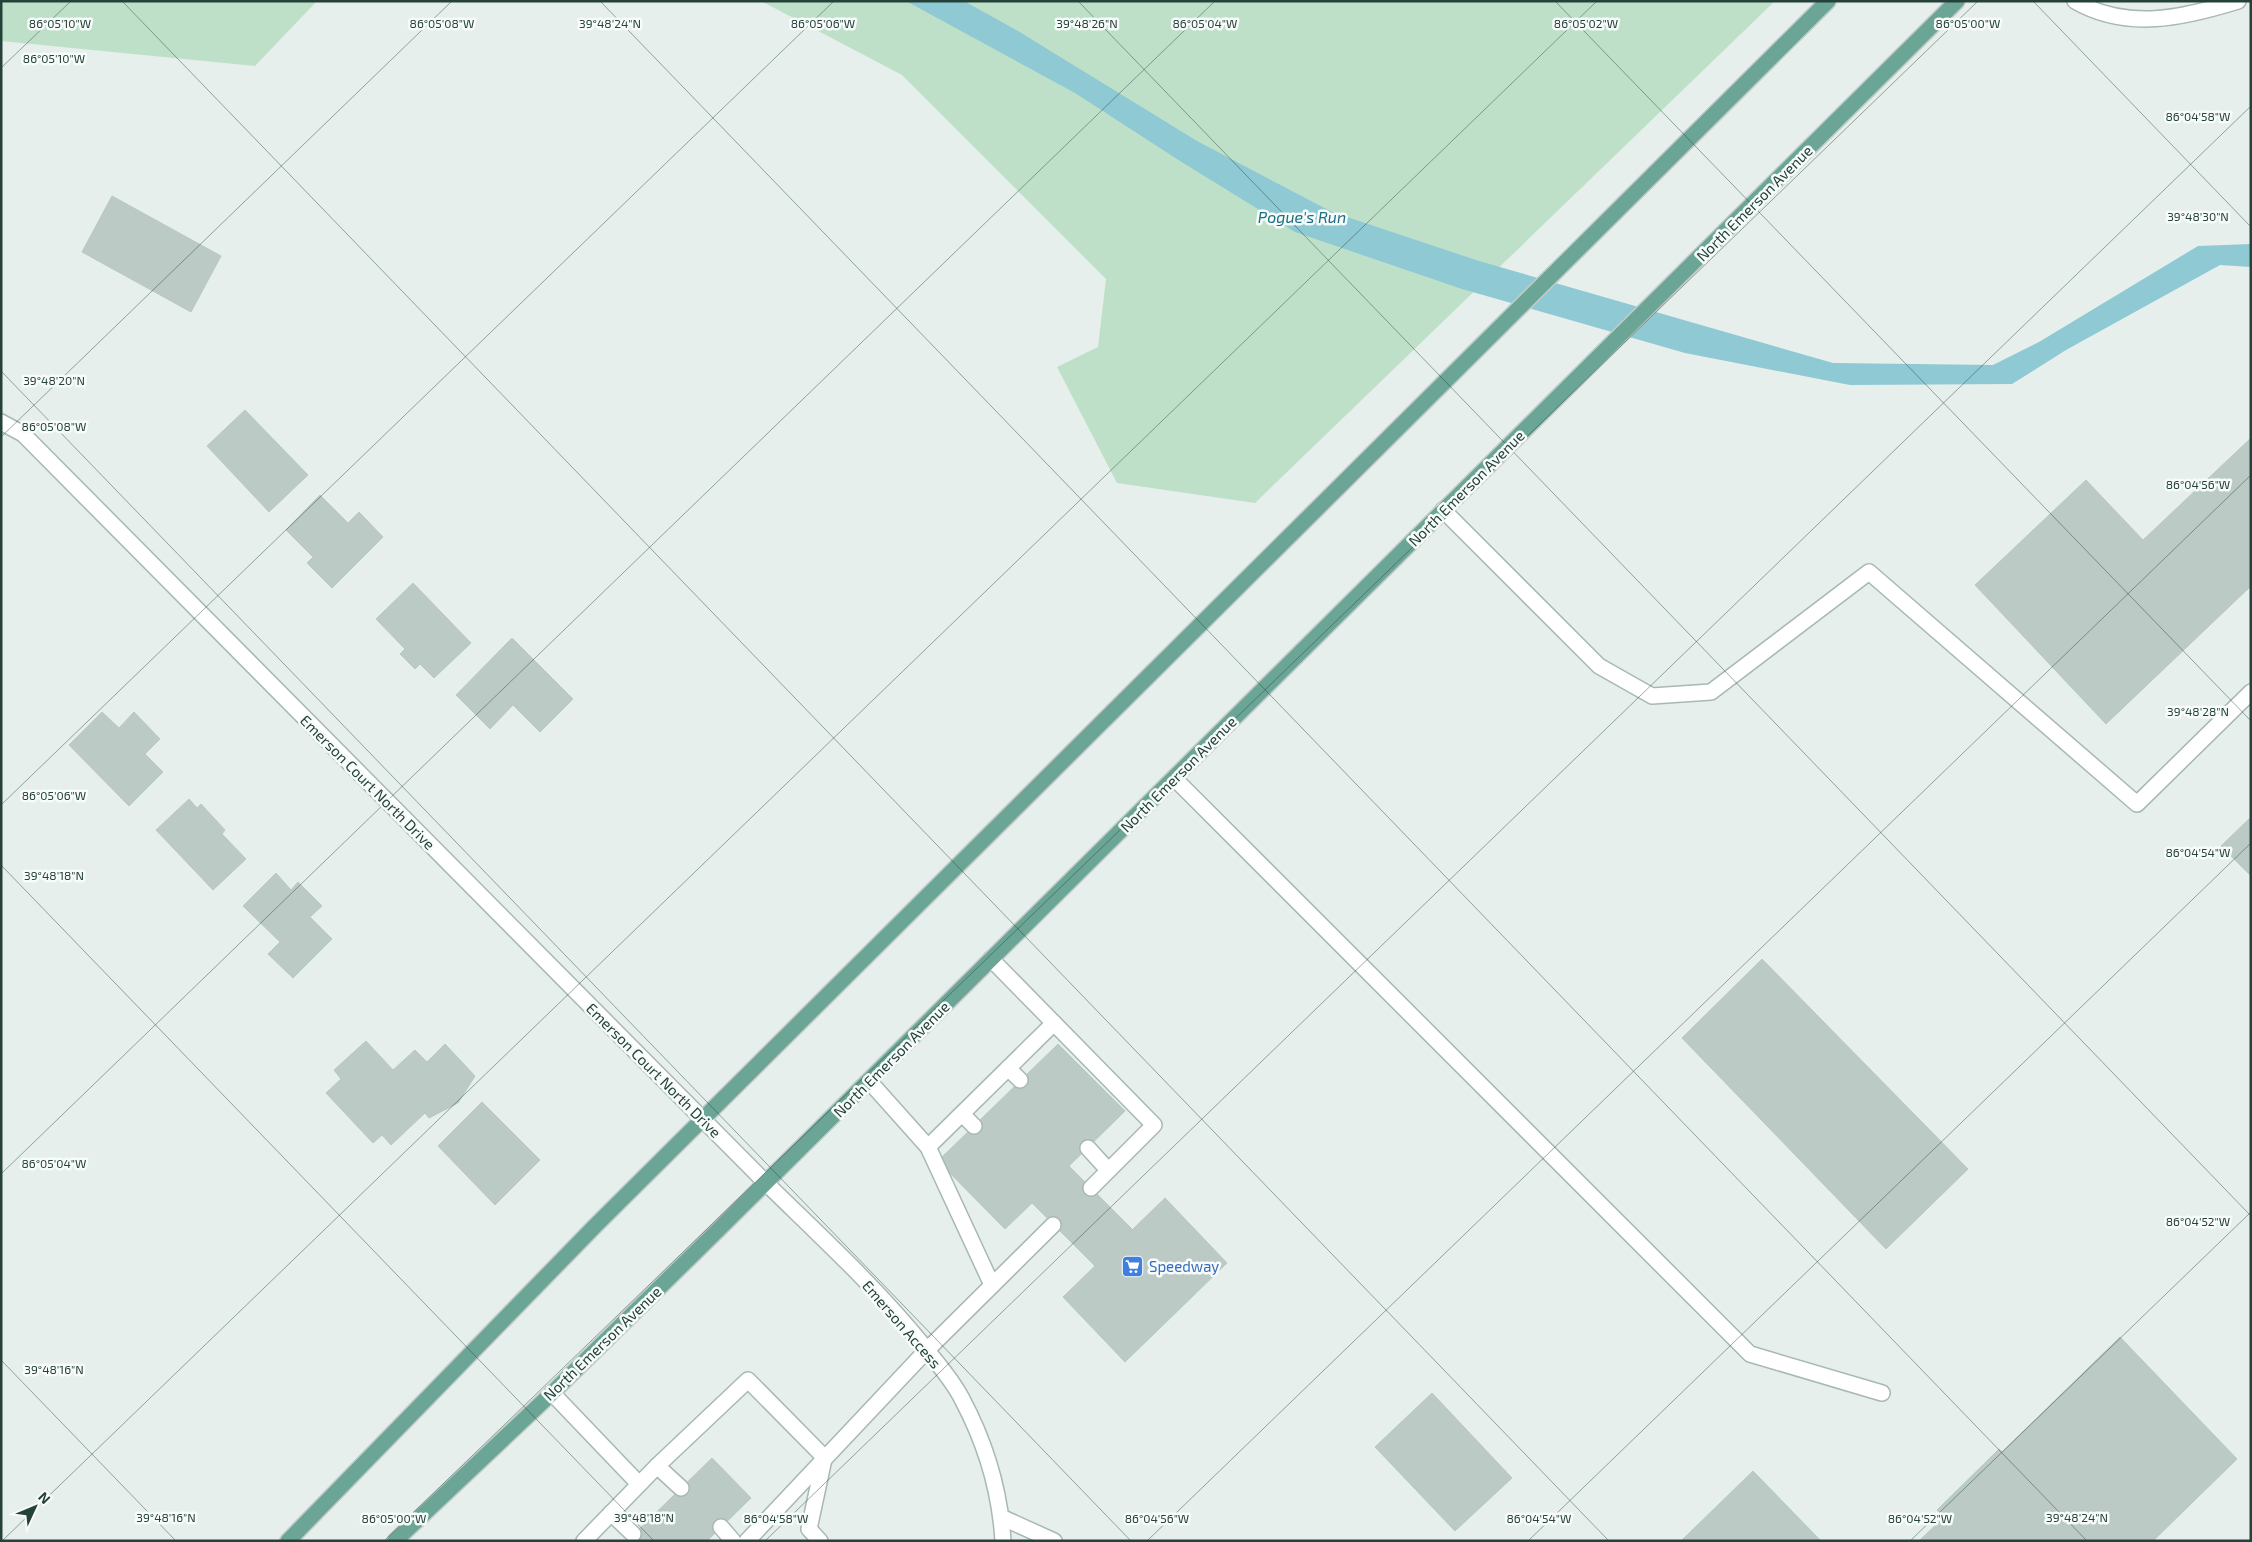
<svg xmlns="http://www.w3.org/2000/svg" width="2252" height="1542" viewBox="0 0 2252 1542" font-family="'Exo 2',sans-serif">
<rect width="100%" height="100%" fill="#e6efeb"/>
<g fill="#bfe0c8">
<path d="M 1,1 L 317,1 L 255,66 L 1,41 Z"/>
<path d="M 761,1 L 1775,1 L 1255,503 L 1117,483 L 1057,367 L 1098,347 L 1106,279 L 902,75 Z"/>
</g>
<path fill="#8ec9d4" d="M 906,1 L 964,1 L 1018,31 L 1197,141 L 1332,212 L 1479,261 L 1833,363 L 1993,365 L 2039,342 L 2198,246 L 2251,244 L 2251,267 L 2220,265 L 2066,350 L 2012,384 L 1850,385 L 1685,353 L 1462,289 L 1295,232 L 1180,161 L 1075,93 Z"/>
<g fill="#bbcac4" stroke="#b8c9c2">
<path d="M 112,196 L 221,256 L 191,312 L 82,252 Z"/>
<path d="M 245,410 L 308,475 L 269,512 L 207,446 Z"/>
<path d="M 2251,438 L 2251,586 L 2106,724 L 1975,585 L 2086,480 L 2143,540 Z"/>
<path d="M 320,495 L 348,523 L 359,512 L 383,537 L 332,588 L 307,563 L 313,557 L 286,530 Z"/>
<path d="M 413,583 L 471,643 L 434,678 L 420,664 L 415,669 L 400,654 L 405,649 L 376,619 Z"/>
<path d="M 512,638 L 573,699 L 540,732 L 513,705 L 490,729 L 456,695 Z"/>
<path d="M 102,712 L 119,728 L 134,712 L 160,739 L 145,754 L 163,772 L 129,806 L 69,745 Z"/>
<path d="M 189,799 L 197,808 L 201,804 L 225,830 L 222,834 L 246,859 L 213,890 L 156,830 Z"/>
<path d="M 2251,817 L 2251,876 L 2221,846 Z"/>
<path d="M 276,873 L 291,890 L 298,882 L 322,906 L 310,917 L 332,939 L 293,978 L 268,954 L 280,942 L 243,906 Z"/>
<path d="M 1762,959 L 1968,1169 L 1886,1249 L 1682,1038 Z"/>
<path d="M 366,1041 L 393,1070 L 415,1050 L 427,1062 L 445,1044 L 475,1076 L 458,1103 L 429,1118 L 425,1113 L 391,1145 L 382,1135 L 373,1143 L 326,1093 L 341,1079 L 334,1070 Z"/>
<path d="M 1058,1044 L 1125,1111 L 1069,1166 L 1134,1231 L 1097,1268 L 1032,1203 L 1005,1229 L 938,1161 Z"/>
<path d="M 482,1102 L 540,1160 L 495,1205 L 438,1146 Z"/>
<path d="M 1165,1198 L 1227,1263 L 1125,1362 L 1063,1297 Z"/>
<path d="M 2120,1337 L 2237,1459 L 2153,1541 L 1919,1541 L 1944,1517 L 1937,1510 L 1999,1449 L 2002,1452 Z"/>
<path d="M 1432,1393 L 1512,1478 L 1455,1531 L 1375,1447 Z"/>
<path d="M 712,1458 L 751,1498 L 707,1541 L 627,1541 Z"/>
<path d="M 1753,1471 L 1821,1541 L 1681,1541 Z"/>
</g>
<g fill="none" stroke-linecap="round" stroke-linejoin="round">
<defs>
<g id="lane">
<path d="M 1443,510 L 1599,666 L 1652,696 L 1711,692 L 1869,572 L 2137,804 L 2251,692"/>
<path d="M 1174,778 L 1750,1354 L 1882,1393"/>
<path d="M 991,959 L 1154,1125 L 1091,1188"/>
<path d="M 1008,1068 L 1020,1080"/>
<path d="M 869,1081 L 928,1147 L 1054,1023"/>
<path d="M 962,1114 L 974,1126"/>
<path d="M 928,1147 L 992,1285"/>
<path d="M 1088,1148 L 1108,1170"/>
<path d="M 552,1393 L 639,1484"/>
<path d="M 657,1466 L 681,1488"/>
<path d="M 611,1513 L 633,1534"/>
<path d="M 1001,1517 L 1054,1541"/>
<path d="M 721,1527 L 733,1541"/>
<path d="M 584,1541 L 657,1466 L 748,1380 L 825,1458"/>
<path d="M 747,1541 L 927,1350 L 1053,1225"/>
<path d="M 820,1541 L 809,1529 L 824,1459"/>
</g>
<g id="street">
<path d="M 2075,1 C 2127,31 2183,18 2238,1"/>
<path d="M 1,422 L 23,434 L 766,1183 C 819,1235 875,1286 922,1344 C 936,1362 952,1379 962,1399 C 986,1444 1000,1491 1003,1541"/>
</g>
<g id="primary">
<path d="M 288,1541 L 595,1226 L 1828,1"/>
<path d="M 395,1541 L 552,1393 L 716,1232 L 1957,1"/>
</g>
</defs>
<use href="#lane" stroke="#a8b8b2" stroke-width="18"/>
<use href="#street" stroke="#a8b8b2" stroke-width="18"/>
<use href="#primary" stroke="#c2cac8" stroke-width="18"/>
<use href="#lane" stroke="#fff" stroke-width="15"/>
<use href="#street" stroke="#fff" stroke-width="15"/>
<use href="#primary" stroke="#6aa596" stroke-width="15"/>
</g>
<path fill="none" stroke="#24423a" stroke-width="1" stroke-opacity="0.45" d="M 122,1 L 1609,1541M 600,1 L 2087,1541M 1078,1 L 2251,1216M 1555,1 L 2251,721M 2033,1 L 2251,227M 1,68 L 71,1M 1,371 L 1131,1541M 1,437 L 452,1M 1,805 L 834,1M 1,865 L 654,1541M 1,1174 L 1215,1M 1,1360 L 176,1541M 2,1541 L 1597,1M 384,1541 L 1978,1M 765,1541 L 2251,106M 1147,1541 L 2251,475M 1528,1541 L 2251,843M 1910,1541 L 2251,1212"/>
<defs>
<symbol id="supermarket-square" viewBox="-11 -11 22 22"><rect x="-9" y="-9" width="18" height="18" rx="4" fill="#3f7fe0" stroke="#f7fbf9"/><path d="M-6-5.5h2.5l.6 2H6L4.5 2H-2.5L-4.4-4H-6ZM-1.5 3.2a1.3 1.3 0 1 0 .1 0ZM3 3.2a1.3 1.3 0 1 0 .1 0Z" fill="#fff"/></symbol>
</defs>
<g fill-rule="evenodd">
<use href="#supermarket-square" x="1120" y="1254" width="25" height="25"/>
</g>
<g text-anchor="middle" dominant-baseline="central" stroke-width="5" stroke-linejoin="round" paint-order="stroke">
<g font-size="15" fill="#24423a" stroke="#f7fbf9">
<text transform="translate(1754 203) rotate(-45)">North Emerson Avenue</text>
<text transform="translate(1466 488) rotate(-45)">North Emerson Avenue</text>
<text transform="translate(1178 774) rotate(-45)">North Emerson Avenue</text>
<text transform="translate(368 782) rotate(45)">Emerson Court North Drive</text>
<text transform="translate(891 1059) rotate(-45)">North Emerson Avenue</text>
<text transform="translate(654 1070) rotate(45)">Emerson Court North Drive</text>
<text transform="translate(902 1324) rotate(49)">Emerson Access</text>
<text transform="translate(602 1343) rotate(-44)">North Emerson Avenue</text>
</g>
<g font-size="15" fill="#366cbe" stroke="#f7fbf9" text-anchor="start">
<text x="1149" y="1266">Speedway</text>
</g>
<g font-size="16" font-style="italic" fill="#1c6f80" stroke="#f7fbf9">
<text x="1302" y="216">Pogue's Run</text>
</g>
</g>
<g font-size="12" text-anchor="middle" fill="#24423a" stroke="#f7fbf9" stroke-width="5" stroke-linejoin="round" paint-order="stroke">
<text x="60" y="28">86°05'10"W</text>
<text x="442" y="28">86°05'08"W</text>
<text x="823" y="28">86°05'06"W</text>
<text x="1205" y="28">86°05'04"W</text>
<text x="1586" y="28">86°05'02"W</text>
<text x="1968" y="28">86°05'00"W</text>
<text x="610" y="28">39°48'24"N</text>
<text x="1087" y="28">39°48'26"N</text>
<text x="54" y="63">86°05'10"W</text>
<text x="2198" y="121">86°04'58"W</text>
<text x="2198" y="221">39°48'30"N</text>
<text x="54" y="385">39°48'20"N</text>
<text x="54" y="431">86°05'08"W</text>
<text x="2198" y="489">86°04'56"W</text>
<text x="2198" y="716">39°48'28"N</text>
<text x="54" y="800">86°05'06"W</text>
<text x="2198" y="857">86°04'54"W</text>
<text x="54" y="880">39°48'18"N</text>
<text x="54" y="1168">86°05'04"W</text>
<text x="2198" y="1226">86°04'52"W</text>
<text x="54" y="1374">39°48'16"N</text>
<text x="166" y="1522">39°48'16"N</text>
<text x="644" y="1522">39°48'18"N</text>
<text x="2077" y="1522">39°48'24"N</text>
<text x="394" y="1523">86°05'00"W</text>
<text x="776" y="1523">86°04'58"W</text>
<text x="1157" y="1523">86°04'56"W</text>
<text x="1539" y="1523">86°04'54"W</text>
<text x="1920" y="1523">86°04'52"W</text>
</g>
<rect width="2252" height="1542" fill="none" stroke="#24423a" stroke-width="5"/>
<g transform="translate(35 1507) rotate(46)" stroke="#f7fbf9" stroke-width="4" paint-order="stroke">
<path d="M0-4L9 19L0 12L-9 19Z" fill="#24423a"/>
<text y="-8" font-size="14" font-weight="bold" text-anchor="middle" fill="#24423a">N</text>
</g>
</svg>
